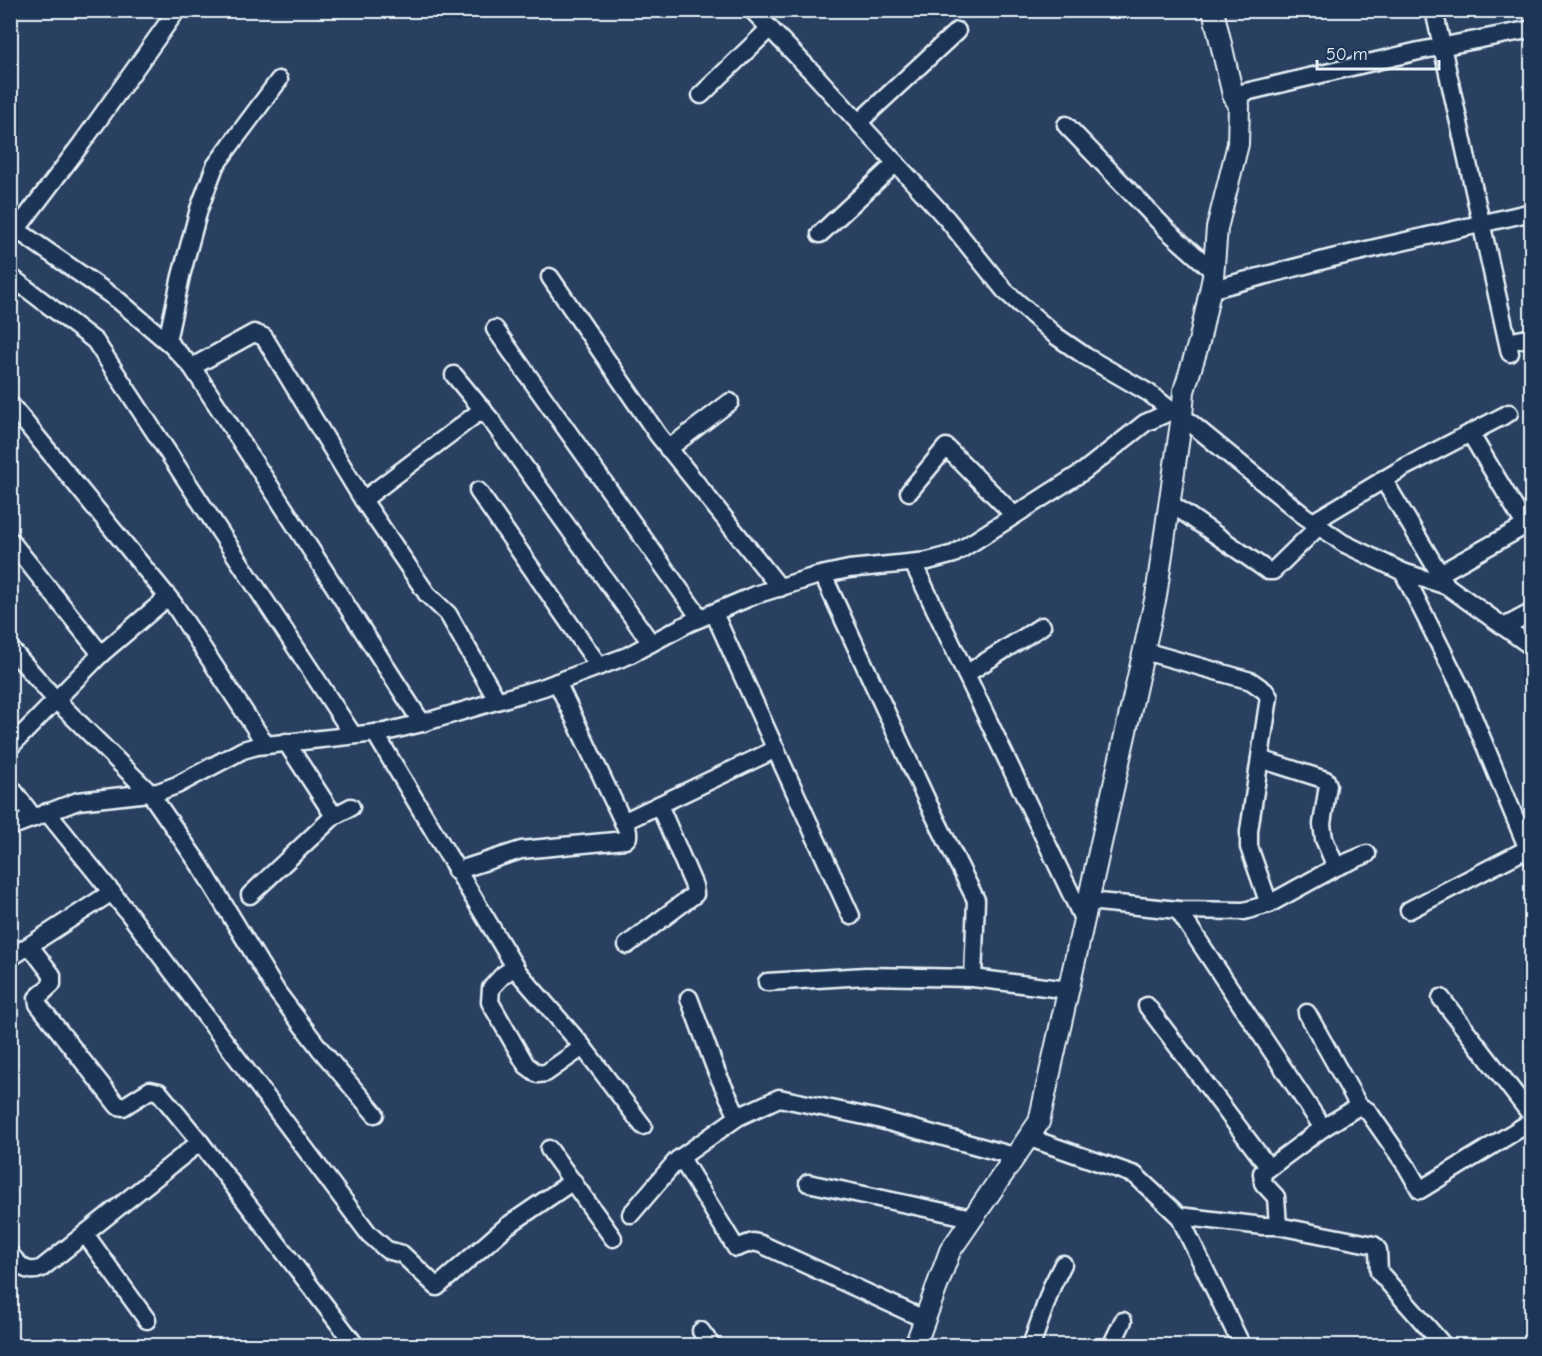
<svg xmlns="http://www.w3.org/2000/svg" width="1542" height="1356" viewBox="0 0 1542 1356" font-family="'Comic Neue',sans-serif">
<rect width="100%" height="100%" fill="#294061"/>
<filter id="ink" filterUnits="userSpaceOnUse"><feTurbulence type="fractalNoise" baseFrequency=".0167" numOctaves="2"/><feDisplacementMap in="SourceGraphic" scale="12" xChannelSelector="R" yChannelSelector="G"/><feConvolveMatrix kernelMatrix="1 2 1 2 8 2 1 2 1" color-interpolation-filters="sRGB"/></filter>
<g filter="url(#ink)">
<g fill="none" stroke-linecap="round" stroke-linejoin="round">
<defs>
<g id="minor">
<path d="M 752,10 L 814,74 L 947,219 L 1005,291 L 1056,336 L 1085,356 L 1149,393 L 1172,411"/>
<path d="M 1434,10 L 1510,353"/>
<path d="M 701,95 L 770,28"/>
<path d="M 1233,95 L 1419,51 L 1532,29"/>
<path d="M 859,122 L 957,31"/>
<path d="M 1066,125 L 1168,231 L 1213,271"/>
<path d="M 17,230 L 118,300 L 171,345 L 192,367 L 279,500 L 422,723"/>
<path d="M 820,234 L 896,163"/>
<path d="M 11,237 L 82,143 L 177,10"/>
<path d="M 10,276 L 95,341 L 353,735"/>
<path d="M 550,277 L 658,435 L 780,588"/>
<path d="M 1209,290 L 1332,258 L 1532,212"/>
<path d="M 495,329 L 700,618"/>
<path d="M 167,341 L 181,276 L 199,209 L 215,166 L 279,80"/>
<path d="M 1508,342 L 1532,337"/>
<path d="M 192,367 L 254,333 L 264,337 L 363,500 L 427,594 L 448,614 L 497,700"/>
<path d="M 454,375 L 491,420 L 651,643"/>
<path d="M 10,404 L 173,603 L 266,745"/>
<path d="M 1182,416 L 1303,515 L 1343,543 L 1403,572 L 1447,586 L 1532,647"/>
<path d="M 1470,433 L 1525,525"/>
<path d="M 668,449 L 730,402"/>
<path d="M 1383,479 L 1447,586"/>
<path d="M 478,491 L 599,666"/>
<path d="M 909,492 L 946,447 L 1014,515"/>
<path d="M 363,500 L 483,409"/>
<path d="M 1170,503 L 1268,571 L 1273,571 L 1319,526"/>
<path d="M 1313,522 L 1403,468 L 1509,413"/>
<path d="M 10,540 L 101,654"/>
<path d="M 913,563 L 1084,921"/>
<path d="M 1403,572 L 1461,688 L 1532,859"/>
<path d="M 1439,574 L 1532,522"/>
<path d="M 823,575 L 929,805 L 976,900 L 973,978"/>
<path d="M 714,613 L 851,916"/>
<path d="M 1504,627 L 1532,612"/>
<path d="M 10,648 L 56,700 L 150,793 L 201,867 L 277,992 L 320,1049 L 375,1114"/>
<path d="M 1144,651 L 1251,681 L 1265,691 L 1269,697 L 1249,831 L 1249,847 L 1269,904"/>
<path d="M 966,674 L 1042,626"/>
<path d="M 375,733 L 518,972 L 583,1047 L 643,1126"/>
<path d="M 286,742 L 334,816"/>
<path d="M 10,747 L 101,654 L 168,597"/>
<path d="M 1260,759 L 1326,780 L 1328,785 L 1322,824 L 1324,839 L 1336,867"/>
<path d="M 10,786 L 34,818"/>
<path d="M 47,812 L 130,915 L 369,1234 L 387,1250 L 402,1254 L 437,1287 L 507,1226 L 573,1181"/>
<path d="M 623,822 L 776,749"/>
<path d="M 10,827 L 78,801 L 158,792 L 177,785 L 243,750 L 257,746 L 385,732 L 422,723 L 544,687 L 627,656 L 689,623 L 755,595 L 816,576 L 849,569 L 928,561 L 954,554 L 1084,471 L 1145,423 L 1183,406"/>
<path d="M 456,871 L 521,850 L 625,840 L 628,837 L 628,832 L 557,682"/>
<path d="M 250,895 L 334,816 L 351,807"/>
<path d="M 1088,901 L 1178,910 L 1244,911 L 1269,904 L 1336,867 L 1367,854"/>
<path d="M 1178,910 L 1323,1128"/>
<path d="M 1409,910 L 1527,849"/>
<path d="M 627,945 L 695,894 L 694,886 L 659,805"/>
<path d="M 30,946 L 52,975 L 52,984 L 37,998 L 38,1004 L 118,1106 L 123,1107 L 150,1090 L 159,1092 L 200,1142 L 356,1346"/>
<path d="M 10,958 L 112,892"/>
<path d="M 515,967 L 503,975 L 491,988 L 490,1002 L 526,1065 L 538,1074 L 546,1073 L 583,1047"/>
<path d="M 767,982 L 866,976 L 973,978 L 1069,990"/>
<path d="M 689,998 L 717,1073 L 738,1117"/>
<path d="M 1441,998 L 1532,1116"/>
<path d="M 1147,1006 L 1269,1168"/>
<path d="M 1307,1013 L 1359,1106"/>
<path d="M 1027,1137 L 1135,1175 L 1179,1216 L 1242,1346"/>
<path d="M 549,1149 L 613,1238"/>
<path d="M 681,1158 L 736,1248 L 753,1242 L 761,1244 L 924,1319"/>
<path d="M 808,1183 L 972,1218"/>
<path d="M 631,1214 L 677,1160 L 738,1117 L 779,1098 L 874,1118 L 1014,1156"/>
<path d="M 1179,1216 L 1263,1226 L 1278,1226 L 1374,1245 L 1378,1250 L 1379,1272 L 1444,1346"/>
<path d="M 1278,1226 L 1276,1197 L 1263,1183 L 1262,1173 L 1323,1128 L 1359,1106 L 1368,1111 L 1407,1167 L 1420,1190 L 1532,1121"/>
<path d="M 85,1234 L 147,1320"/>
<path d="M 10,1254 C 19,1265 27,1275 42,1268 L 200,1142"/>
<path d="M 701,1331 L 712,1346"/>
<path d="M 1031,1346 L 1052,1286 L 1063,1264"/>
<path d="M 1111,1346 L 1123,1321"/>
</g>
<path id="major" d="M 915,1346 L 950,1251 L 1039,1122 L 1156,596 L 1182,416 L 1184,391 L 1199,342 L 1213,277 L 1217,228 L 1238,144 L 1239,105 L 1233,95 L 1213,10"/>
</defs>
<use href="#minor" stroke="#e8f1f8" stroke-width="21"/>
<use href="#major" stroke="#e8f1f8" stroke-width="24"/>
<use href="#minor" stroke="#1d3557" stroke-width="16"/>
<use href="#major" stroke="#1d3557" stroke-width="20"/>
</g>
</g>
<rect width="1542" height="1356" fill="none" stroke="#1d3557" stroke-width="36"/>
<rect x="18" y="18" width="1506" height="1320" fill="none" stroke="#e8f1f8" stroke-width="2" filter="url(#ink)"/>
<path d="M1317 60v9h122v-9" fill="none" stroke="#e8f1f8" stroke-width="3"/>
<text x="1326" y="60" font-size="18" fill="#e8f1f8" stroke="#1d3557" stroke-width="4.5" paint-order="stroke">50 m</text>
</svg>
